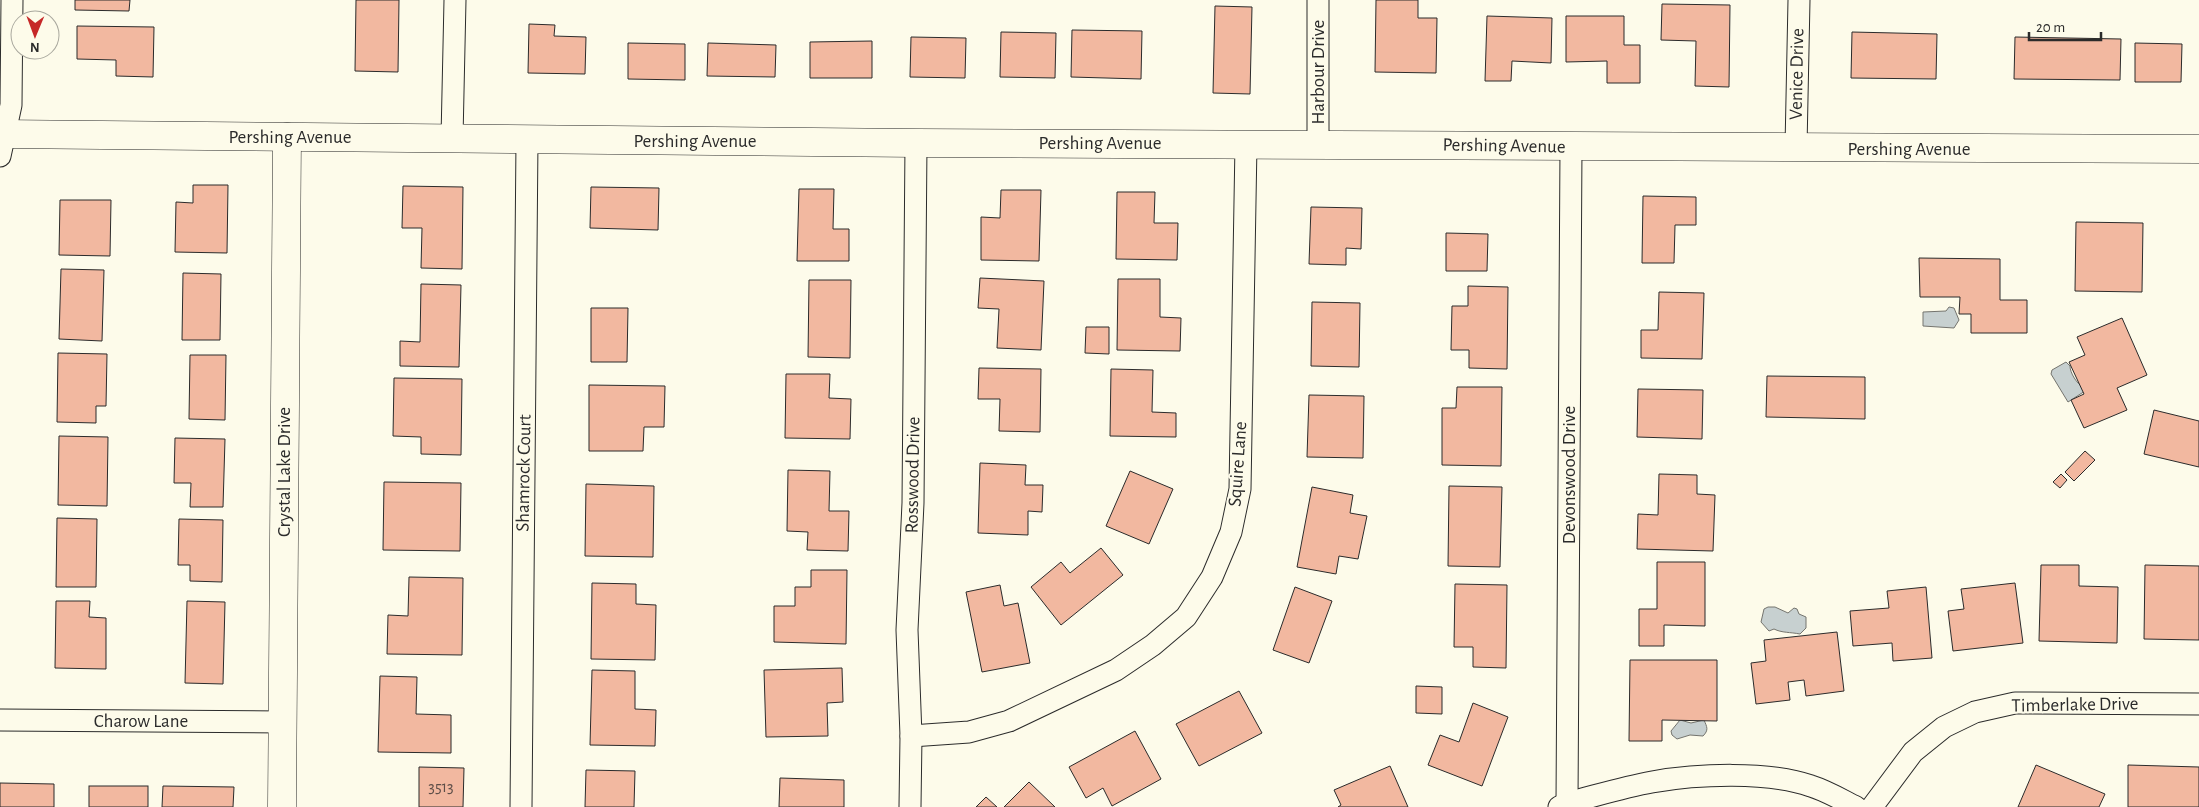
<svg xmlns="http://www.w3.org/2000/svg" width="2199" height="807" viewBox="0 0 2199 807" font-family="'Alegreya Sans',sans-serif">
<rect width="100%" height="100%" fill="#fdfbea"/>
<g fill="#c7d0d0" stroke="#74746e">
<path d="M 1949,307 L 1954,308 L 1959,320 L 1954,328 L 1923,326 L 1923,312 L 1946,311 Z"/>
<path d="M 2066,362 L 2070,366 C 2070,373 2077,384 2083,387 L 2085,391 L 2068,402 L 2051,374 L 2052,370 Z"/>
<path d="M 1768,607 L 1775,607 L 1788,613 L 1794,608 L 1797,609 L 1799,614 L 1806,617 L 1806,628 L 1800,634 C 1790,632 1782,633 1774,629 L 1769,631 L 1761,622 L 1764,609 Z"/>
<path d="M 1680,720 L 1691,723 L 1704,720 C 1707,727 1709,730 1703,736 L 1690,735 L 1677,739 L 1672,735 L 1671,731 Z"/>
</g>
<g fill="#f2b8a0" stroke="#2b2b2b">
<path d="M 75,0 L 130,0 L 129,11 L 75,10 Z"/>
<path d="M 356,0 L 399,0 L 398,72 L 355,71 Z"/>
<path d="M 1376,0 L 1418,0 L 1418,18 L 1437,18 L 1436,73 L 1375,72 Z"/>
<path d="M 1662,4 L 1730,5 L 1729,87 L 1695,86 L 1696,41 L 1661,40 Z"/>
<path d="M 1215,6 L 1252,7 L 1250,94 L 1213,93 Z"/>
<path d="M 1487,16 L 1552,18 L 1551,63 L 1512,61 L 1511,81 L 1485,81 Z"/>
<path d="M 1566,16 L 1624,16 L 1624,45 L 1640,45 L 1640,83 L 1607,83 L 1607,61 L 1566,62 Z"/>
<path d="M 529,24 L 555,25 L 554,36 L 586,37 L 585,74 L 528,73 Z"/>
<path d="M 77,26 L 154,27 L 153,77 L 116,76 L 116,60 L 77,59 Z"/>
<path d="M 1072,30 L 1142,31 L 1141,79 L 1071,77 Z"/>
<path d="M 1001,32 L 1056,33 L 1055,78 L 1000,77 Z"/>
<path d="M 1852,32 L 1937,34 L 1936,79 L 1851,78 Z"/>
<path d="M 911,37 L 966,38 L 965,78 L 910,77 Z"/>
<path d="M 2015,37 L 2121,39 L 2120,80 L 2014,79 Z"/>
<path d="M 872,41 L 872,78 L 810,78 L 810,42 Z"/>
<path d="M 628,43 L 685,44 L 685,80 L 628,79 Z"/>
<path d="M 708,43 L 776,45 L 775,77 L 707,76 Z"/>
<path d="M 2135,43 L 2182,44 L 2181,82 L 2135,82 Z"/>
<path d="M 193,185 L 228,185 L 227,253 L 175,252 L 176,202 L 193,203 Z"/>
<path d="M 403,186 L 463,187 L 462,269 L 421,268 L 422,228 L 402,228 Z"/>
<path d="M 591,187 L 659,188 L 658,230 L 590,228 Z"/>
<path d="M 799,189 L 834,189 L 833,229 L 849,229 L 849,261 L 797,261 Z"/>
<path d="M 1001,190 L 1041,190 L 1039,261 L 981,260 L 981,217 L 1000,218 Z"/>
<path d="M 1117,192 L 1155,192 L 1154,223 L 1178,223 L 1177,260 L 1116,259 Z"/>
<path d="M 1643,196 L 1696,197 L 1696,225 L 1675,225 L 1674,263 L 1642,263 Z"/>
<path d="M 60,200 L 111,200 L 110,256 L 59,255 Z"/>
<path d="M 1311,207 L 1362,208 L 1361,249 L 1346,248 L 1346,265 L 1309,264 Z"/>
<path d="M 2076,222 L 2143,223 L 2142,292 L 2075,291 Z"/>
<path d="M 1446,233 L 1488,234 L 1487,271 L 1446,271 Z"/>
<path d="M 1919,258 L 2000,259 L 2000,300 L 2027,300 L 2027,333 L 1971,333 L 1971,314 L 1959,314 L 1960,297 L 1920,297 Z"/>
<path d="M 61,269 L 104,270 L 102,341 L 59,339 Z"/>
<path d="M 183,273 L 221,274 L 220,340 L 182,340 Z"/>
<path d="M 980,278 L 1044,281 L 1041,350 L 997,348 L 999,309 L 978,308 Z"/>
<path d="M 1118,279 L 1160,279 L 1160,317 L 1181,318 L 1180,351 L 1117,350 Z"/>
<path d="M 809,280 L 851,280 L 850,358 L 808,357 Z"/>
<path d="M 421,284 L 461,285 L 459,367 L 400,366 L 400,341 L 420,342 Z"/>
<path d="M 1468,286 L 1508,287 L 1507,369 L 1469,368 L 1469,350 L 1451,350 L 1452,306 L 1468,306 Z"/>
<path d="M 1659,292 L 1704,293 L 1702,359 L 1641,358 L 1641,330 L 1658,330 Z"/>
<path d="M 1312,302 L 1360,303 L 1359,367 L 1311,366 Z"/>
<path d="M 591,308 L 628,308 L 627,362 L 591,362 Z"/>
<path d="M 2122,318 L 2147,375 L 2117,388 L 2127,410 L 2084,428 L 2071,400 L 2084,394 L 2069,362 L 2085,355 L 2077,337 Z"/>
<path d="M 1086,327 L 1109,327 L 1109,354 L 1085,353 Z"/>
<path d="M 58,353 L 107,354 L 106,406 L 96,406 L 96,423 L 57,422 Z"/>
<path d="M 190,355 L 226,355 L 225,420 L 189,419 Z"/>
<path d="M 979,368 L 1041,369 L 1040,432 L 999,431 L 1000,399 L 978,399 Z"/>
<path d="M 1111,369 L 1153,370 L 1152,412 L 1176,413 L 1176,437 L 1110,436 Z"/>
<path d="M 786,374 L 830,374 L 829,398 L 851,399 L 850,439 L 785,438 Z"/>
<path d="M 1767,376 L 1865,377 L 1865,419 L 1766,417 Z"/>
<path d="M 394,378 L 462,379 L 461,455 L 421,454 L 421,437 L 393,436 Z"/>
<path d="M 589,385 L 665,386 L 664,427 L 644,427 L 643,451 L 589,451 Z"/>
<path d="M 1457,387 L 1502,387 L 1501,466 L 1442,465 L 1442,408 L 1456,408 Z"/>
<path d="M 1638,389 L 1703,390 L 1702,439 L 1637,437 Z"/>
<path d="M 1309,395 L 1364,396 L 1363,458 L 1307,457 Z"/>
<path d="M 2154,410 L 2199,421 L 2199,467 L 2144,454 Z"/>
<path d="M 59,436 L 108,437 L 107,506 L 58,505 Z"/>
<path d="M 175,438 L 225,439 L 223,507 L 190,507 L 191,483 L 174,483 Z"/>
<path d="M 2085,451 L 2095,460 L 2074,481 L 2065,472 Z"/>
<path d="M 980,463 L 1026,465 L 1025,485 L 1043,485 L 1042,512 L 1028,511 L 1028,535 L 978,533 Z"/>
<path d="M 788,470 L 830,471 L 829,511 L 849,511 L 848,551 L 807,550 L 808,532 L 787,531 Z"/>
<path d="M 1130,471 L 1173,489 L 1149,544 L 1106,526 Z"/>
<path d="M 1659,474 L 1697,475 L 1697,494 L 1715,495 L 1713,551 L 1637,549 L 1638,514 L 1658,515 Z"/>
<path d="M 2061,474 L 2067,480 L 2060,488 L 2053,482 Z"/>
<path d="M 384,482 L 461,483 L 460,551 L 383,550 Z"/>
<path d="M 586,484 L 654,486 L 653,557 L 585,556 Z"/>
<path d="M 1449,486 L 1502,487 L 1500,567 L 1448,566 Z"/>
<path d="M 1312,487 L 1353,495 L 1350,513 L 1367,516 L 1358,559 L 1339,556 L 1336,574 L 1297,567 Z"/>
<path d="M 57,518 L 97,519 L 96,587 L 56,587 Z"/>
<path d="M 179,519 L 223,520 L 222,582 L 190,581 L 190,565 L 178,565 Z"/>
<path d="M 1101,548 L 1123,575 L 1061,625 L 1031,587 L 1061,562 L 1070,573 Z"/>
<path d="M 1657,562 L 1705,562 L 1705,626 L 1664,625 L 1664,646 L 1639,646 L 1639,609 L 1657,609 Z"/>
<path d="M 2041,565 L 2079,565 L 2079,586 L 2118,587 L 2117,643 L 2039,641 Z"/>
<path d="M 2145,565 L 2199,566 L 2199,640 L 2144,639 Z"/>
<path d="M 811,570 L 847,570 L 846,644 L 774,642 L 774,606 L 795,606 L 795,587 L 811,587 Z"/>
<path d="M 409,577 L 463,578 L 462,655 L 387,654 L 388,615 L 408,616 Z"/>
<path d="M 592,583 L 636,584 L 636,604 L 656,605 L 655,660 L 591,659 Z"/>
<path d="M 2015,583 L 2023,643 L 1953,651 L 1948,611 L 1964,609 L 1961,589 Z"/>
<path d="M 1455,584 L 1507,585 L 1506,668 L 1473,667 L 1473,647 L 1454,647 Z"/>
<path d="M 1000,585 L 1004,606 L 1018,603 L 1030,663 L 982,672 L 966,592 Z"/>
<path d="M 1295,587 L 1332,601 L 1309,663 L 1273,650 Z"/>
<path d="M 1926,587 L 1932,658 L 1893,661 L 1892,643 L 1853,646 L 1850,611 L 1889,608 L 1887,591 Z"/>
<path d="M 56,601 L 90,601 L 89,617 L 106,618 L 106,669 L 55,668 Z"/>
<path d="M 187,601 L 225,602 L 223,684 L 185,683 Z"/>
<path d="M 1837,632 L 1844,691 L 1806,696 L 1804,680 L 1788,682 L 1790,700 L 1756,704 L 1751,663 L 1766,661 L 1764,640 Z"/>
<path d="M 1630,660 L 1717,660 L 1717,721 L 1662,720 L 1662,741 L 1629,741 Z"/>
<path d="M 842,668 L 843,702 L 827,703 L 828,736 L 766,737 L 764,670 Z"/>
<path d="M 592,670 L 635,671 L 635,709 L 656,710 L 655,746 L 590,745 Z"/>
<path d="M 380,676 L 417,677 L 416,714 L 451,715 L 451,753 L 378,752 Z"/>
<path d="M 1416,686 L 1442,687 L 1442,714 L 1416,713 Z"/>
<path d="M 1239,691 L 1262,733 L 1199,766 L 1176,724 Z"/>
<path d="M 1473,703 L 1508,717 L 1482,786 L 1428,765 L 1440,735 L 1459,742 Z"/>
<path d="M 1135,731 L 1161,779 L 1112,806 L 1103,788 L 1086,798 L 1069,767 Z"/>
<path d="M 2036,765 L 2105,794 L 2099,807 L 2018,807 Z"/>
<path d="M 2128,765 L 2199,767 L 2199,807 L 2128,807 Z"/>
<path d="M 1390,766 L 1408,807 L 1338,807 L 1341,805 L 1334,790 Z"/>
<path d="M 419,767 L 464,768 L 463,807 L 419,807 Z"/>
<path d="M 586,770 L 635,771 L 634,807 L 585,807 Z"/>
<path d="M 780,778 L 844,780 L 844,807 L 779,807 Z"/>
<path d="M 1029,782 L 1055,807 L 1004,807 Z"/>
<path d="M 0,783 L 54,784 L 54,807 L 0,807 Z"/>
<rect x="89" y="786" width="59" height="21"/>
<path d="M 163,786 L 234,787 L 233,807 L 162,807 Z"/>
<path d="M 986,797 L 997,807 L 976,807 Z"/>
</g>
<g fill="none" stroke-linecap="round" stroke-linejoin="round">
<defs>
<g id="street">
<path d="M 452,138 L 455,0"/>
<path d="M 1318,145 L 1318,0"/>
<path d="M 1796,147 L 1799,0"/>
<path d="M 0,156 L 11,105 L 12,0"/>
<path d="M 0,720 L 282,722"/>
<path d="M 911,736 L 969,732 L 1009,721 L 1116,670 L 1153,645 L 1186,617 L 1212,577 L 1231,532 L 1240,489 L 1246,144"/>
<path d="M 1567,803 L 1571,147"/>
<path d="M 521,807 L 527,140"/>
<path d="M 910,807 L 911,736 L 907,630 L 913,503 L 916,143"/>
<path d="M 1559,807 L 1567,803 C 1595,796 1624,787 1652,782 C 1698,774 1767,771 1811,786 C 1827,791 1842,800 1856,807"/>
<path d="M 1872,807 L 1913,752 L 1944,727 L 1975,712 L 2015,703 L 2199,704"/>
</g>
<g id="secondary">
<path d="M 0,134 L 916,143 L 2199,149"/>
<path d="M 282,807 L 287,137"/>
</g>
</defs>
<use href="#street" stroke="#2b2b2b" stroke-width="23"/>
<use href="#secondary" stroke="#2b2b2b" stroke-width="29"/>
<use href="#street" stroke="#fdfbea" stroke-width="21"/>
<use href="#secondary" stroke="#fdfbea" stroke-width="28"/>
</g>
<g text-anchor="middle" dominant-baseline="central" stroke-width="4" stroke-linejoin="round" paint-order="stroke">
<g font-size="16" fill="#5d4e48">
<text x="441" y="787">3513</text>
</g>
<g font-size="19" fill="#2b2b2b" stroke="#fdfbea">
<text transform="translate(1318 72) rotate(-90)">Harbour Drive</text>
<text transform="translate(1797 74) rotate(-89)">Venice Drive</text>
<text x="290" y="137">Pershing Avenue</text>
<text x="695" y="141">Pershing Avenue</text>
<text x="1100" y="143">Pershing Avenue</text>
<text transform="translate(1504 146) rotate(1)">Pershing Avenue</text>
<text x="1909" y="149">Pershing Avenue</text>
<text transform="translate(1238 464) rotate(-86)">Squire Lane</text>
<text transform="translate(284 472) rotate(-90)">Crystal Lake Drive</text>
<text transform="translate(524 473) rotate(-89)">Shamrock Court</text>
<text transform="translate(913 475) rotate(-89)">Rosswood Drive</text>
<text transform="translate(1569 475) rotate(-90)">Devonswood Drive</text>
<text transform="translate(2075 705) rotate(-1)">Timberlake Drive</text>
<text x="141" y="721">Charow Lane</text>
</g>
</g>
<g transform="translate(35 35) rotate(181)"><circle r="24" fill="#fdfbea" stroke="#a9a89e"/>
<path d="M0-4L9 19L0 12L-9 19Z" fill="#c62828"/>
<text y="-8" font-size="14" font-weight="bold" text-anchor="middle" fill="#2b2b2b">N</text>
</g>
<path d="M2029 32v8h72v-8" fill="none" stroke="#2b2b2b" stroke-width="2.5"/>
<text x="2036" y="32" font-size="15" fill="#2b2b2b" stroke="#fdfbea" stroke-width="4" paint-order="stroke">20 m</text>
</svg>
